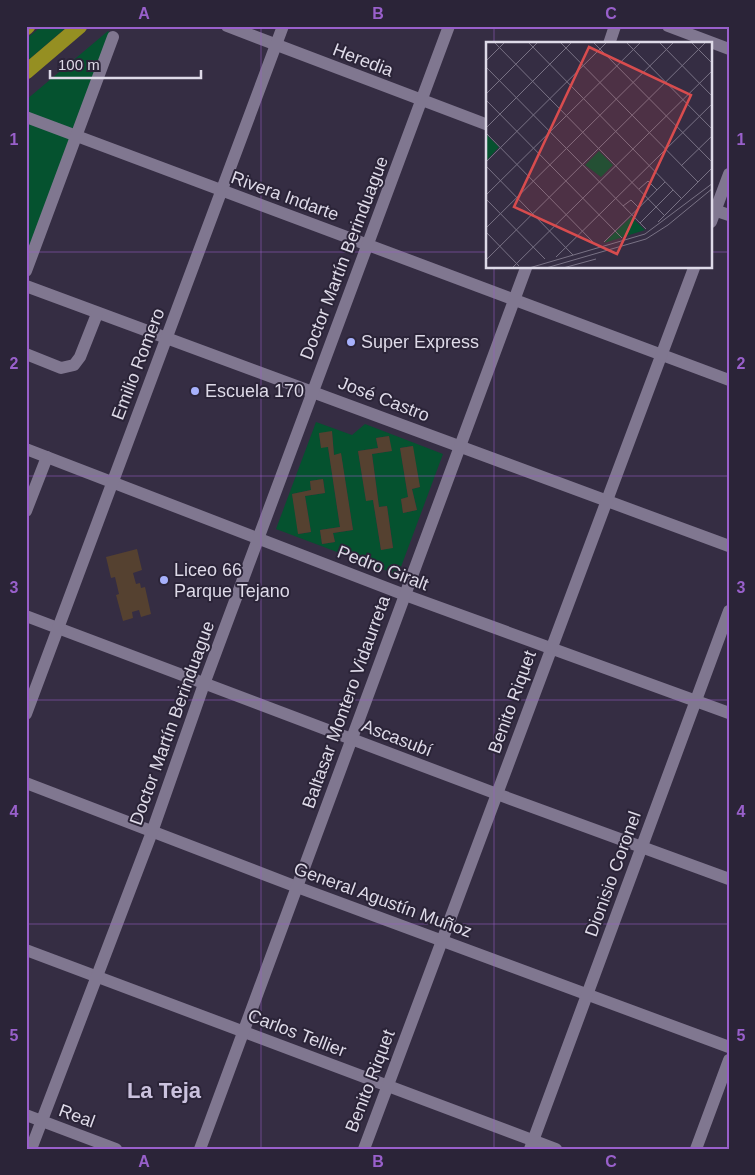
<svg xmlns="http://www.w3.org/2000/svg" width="755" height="1175" viewBox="0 0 755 1175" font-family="Helvetica,sans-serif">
<rect width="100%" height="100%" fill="#352d43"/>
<g fill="#05522f" fill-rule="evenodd">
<path d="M 42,26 L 68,26 L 26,62 L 26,39 Z"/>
<path d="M 108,31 L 110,33 L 26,256 L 26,100 Z"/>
<path d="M 316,422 L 352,435 L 365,424 L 443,454 L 398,575 L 276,529 ZM 332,432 L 334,455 L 341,454 L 353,530 L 333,533 L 335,542 L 322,544 L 320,530 L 340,527 L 328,447 L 321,447 L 319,434 ZM 389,436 L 391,451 L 372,454 L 379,507 L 387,506 L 393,547 L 381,550 L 373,500 L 366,500 L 358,451 L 378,448 L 376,438 ZM 412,446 L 420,487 L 412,489 L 417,510 L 403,513 L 401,499 L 408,497 L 400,448 ZM 323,479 L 325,493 L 305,496 L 311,532 L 299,534 L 292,494 L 311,490 L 310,481 Z"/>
</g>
<g fill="#554130">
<path d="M 332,431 L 334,455 L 341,453 L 353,530 L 333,533 L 335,542 L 322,544 L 320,530 L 340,527 L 328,447 L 321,448 L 319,433 Z"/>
<path d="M 389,436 L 392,451 L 372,454 L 379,507 L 387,506 L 393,548 L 381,550 L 373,500 L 366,501 L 358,451 L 378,448 L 376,438 Z"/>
<path d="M 413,446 L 420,487 L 412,489 L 417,510 L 403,513 L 401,499 L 408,497 L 400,448 Z"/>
<path d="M 323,479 L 325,493 L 305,496 L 311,532 L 298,534 L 292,494 L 311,490 L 310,481 Z"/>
<path d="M 137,549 L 142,570 L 133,573 L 136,584 L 140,583 L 141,588 L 145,587 L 151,614 L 141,617 L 139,610 L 132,612 L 133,618 L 123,621 L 116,595 L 119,594 L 115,577 L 111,578 L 106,557 Z"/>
</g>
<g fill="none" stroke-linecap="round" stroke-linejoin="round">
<g stroke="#807790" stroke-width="12">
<path d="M 227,26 L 488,125"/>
<path d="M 668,26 L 729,49"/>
<path d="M 609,44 L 615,26"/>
<path d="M 26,117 L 729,380"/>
<path d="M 711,209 L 729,215"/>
<path d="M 711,222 L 729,174"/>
<path d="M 26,271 L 113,37"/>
<path d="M 26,286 L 729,546"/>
<path d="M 26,354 L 61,368 L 74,365 L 80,357 L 97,314"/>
<path d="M 26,449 L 405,595 L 729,713"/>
<path d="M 26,511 L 47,457"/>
<path d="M 26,616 L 497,794 L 729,879"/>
<path d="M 26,714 L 283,26"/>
<path d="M 26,783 L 297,887 L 729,1047"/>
<path d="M 26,950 L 556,1149"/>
<path d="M 26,1115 L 116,1149"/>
<path d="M 31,1149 L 152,832 L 204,684 L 449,26"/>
<path d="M 200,1149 L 526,268"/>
<path d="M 364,1149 L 694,268"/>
<path d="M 530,1149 L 729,611"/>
<path d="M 696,1149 L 729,1060"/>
</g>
<g stroke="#958f22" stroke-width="15">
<path d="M 26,28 L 28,26"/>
<path d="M 26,72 L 80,26"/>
</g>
</g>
<path fill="none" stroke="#9960cb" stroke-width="1" stroke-opacity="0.55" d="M 261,26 L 261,1149M 494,26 L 494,44M 26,252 L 488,252M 711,252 L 729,252M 494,268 L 494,1149M 26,476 L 729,476M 26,700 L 729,700M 26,924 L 729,924"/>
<g fill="#a7b1fc" stroke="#2b2438" stroke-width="2">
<circle cx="351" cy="342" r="5"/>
<circle cx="195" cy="391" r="5"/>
<circle cx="164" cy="580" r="5"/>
</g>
<g text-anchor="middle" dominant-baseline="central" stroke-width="4" stroke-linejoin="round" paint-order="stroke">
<g font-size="18" fill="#dedae8" stroke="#2b2438">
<text transform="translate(363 60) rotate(21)">Heredia</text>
<text transform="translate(285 196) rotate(20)">Rivera Indarte</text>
<text transform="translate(344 258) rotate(-69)">Doctor Martín Berinduague</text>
<text transform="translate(138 364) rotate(-69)">Emilio Romero</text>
<text transform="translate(384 399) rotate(21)">José Castro</text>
<text transform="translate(383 568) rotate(21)">Pedro Giralt</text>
<text transform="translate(346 702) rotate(-70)">Baltasar Montero Vidaurreta</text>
<text transform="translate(512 702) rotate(-70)">Benito Riquet</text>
<text transform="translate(172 723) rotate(-70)">Doctor Martín Berinduague</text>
<text transform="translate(397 738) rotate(21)">Ascasubí</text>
<text transform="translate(613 874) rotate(-70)">Dionisio Coronel</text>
<text transform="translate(383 900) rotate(20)">General Agustín Muñoz</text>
<text transform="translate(297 1033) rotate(21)">Carlos Tellier</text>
<text transform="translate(370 1081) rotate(-69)">Benito Riquet</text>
<text transform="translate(77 1116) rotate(20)">Real</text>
</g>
<g font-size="18" fill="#dedae8" stroke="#2b2438" text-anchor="start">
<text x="361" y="342">Super Express</text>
<text x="205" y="391">Escuela 170</text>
<text x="174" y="570">Liceo 66<tspan x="174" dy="21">Parque Tejano</tspan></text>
</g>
<g font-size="22" font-weight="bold" fill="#cbc2de" stroke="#2b2438">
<text x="164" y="1090">La Teja</text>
</g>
</g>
<g transform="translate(486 42)">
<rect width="226" height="226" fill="#352d43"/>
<path d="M 0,92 L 13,105 L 0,119 ZM 113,109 L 127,123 L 115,135 L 99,123 ZM 145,175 L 159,188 L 118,201 Z" fill="#05522f"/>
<path fill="none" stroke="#797285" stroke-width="1" d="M 8,0 L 178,173M 42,0 L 195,156M 74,0 L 212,140M 107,0 L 227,121M 140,0 L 227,88M 173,0 L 227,55M 205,0 L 227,22M 0,19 L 19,0M 0,25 L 160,187M 0,52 L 52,0M 0,58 L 136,196M 0,86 L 86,0M 0,91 L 109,202M 0,120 L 121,0M 0,124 L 87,213M 195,124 L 227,93M 153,147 L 162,139 L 171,148M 0,153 L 155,0M 0,157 L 59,217M 137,164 L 145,158 L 153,166M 172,180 L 227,125M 154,181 L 187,148M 0,186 L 188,0M 0,190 L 33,224M 118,200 L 179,140M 70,215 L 227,61M 0,218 L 220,0M 26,226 L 227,28M 43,226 L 159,192 L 227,141M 60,226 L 160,197 L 182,183 L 227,146M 77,226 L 110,217"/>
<path fill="#d84c4e" fill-opacity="0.15" stroke="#d84c4e" stroke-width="2.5" d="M 103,5 L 205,53 L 131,212 L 28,165 Z"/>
<rect width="226" height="226" fill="none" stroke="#dedae8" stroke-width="2.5"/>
</g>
<rect width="755" height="1175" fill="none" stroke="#2b2438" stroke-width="55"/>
<path d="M50 70v8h151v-8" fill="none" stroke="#dedae8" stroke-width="2.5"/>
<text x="58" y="70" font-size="15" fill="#dedae8" stroke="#2b2438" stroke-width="4" paint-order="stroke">100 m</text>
<rect x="28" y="28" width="700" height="1120" fill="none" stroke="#9960cb" stroke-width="2"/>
<g font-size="16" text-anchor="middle" font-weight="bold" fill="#9960cb">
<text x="144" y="19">A</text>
<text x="378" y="19">B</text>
<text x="611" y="19">C</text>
<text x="14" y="145">1</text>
<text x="741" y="145">1</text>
<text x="14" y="369">2</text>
<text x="741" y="369">2</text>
<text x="14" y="593">3</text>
<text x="741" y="593">3</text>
<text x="14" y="817">4</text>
<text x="741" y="817">4</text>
<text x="14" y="1041">5</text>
<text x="741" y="1041">5</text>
<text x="144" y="1167">A</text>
<text x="378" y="1167">B</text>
<text x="611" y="1167">C</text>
</g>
</svg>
